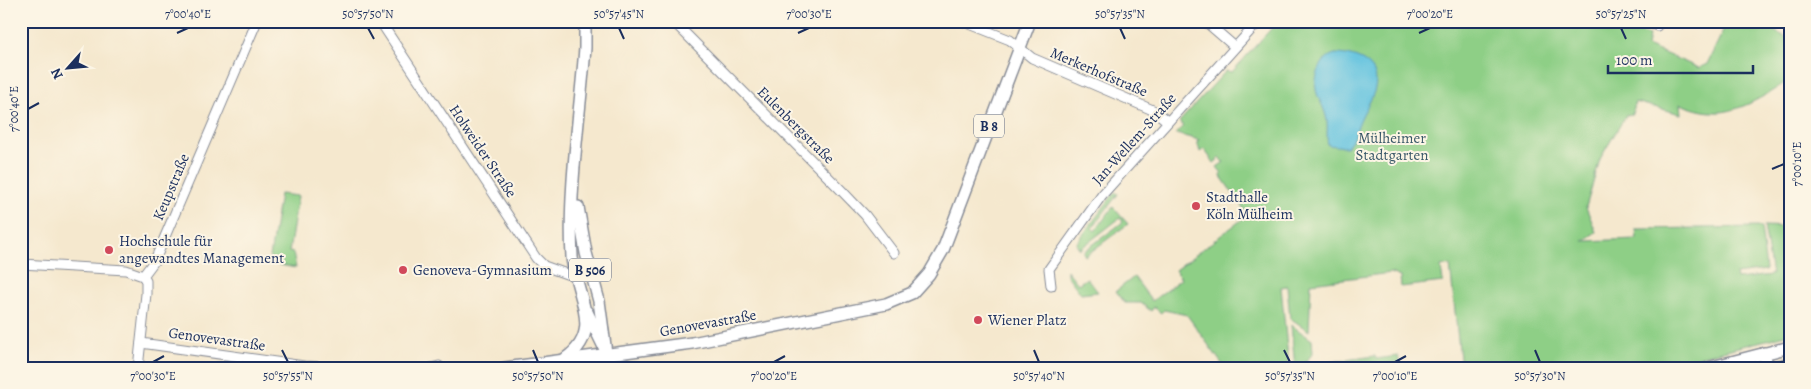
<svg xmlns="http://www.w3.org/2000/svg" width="1811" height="389" viewBox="0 0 1811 389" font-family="Alegreya,serif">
<rect width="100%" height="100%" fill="#fcf5e5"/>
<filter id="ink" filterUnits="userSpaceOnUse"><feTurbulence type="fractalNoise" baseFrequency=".02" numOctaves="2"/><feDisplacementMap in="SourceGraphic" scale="10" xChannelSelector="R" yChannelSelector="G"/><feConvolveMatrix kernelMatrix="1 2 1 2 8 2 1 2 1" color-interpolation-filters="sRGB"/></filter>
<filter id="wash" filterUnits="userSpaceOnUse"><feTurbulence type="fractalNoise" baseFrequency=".0096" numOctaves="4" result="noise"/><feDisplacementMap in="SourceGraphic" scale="20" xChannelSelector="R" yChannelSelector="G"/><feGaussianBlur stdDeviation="1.12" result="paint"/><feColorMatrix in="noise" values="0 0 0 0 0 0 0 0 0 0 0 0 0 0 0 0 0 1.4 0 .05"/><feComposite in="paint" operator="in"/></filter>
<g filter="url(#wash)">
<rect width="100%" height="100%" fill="#f5e8ce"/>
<g fill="#8ecf86" stroke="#547f72">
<path d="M 1278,21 L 1620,21 L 1649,36 L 1647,46 L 1699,68 L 1707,64 L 1728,21 L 1754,21 L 1790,39 L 1790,79 C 1772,92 1738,114 1714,112 C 1702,112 1691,108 1680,104 L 1681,114 L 1635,102 L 1632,114 L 1626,115 L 1600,159 L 1586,207 L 1596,232 L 1583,241 L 1637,239 L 1636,229 L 1761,227 L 1766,270 L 1736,274 L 1737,279 L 1772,275 L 1764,226 L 1790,227 L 1790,334 L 1695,358 L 1630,368 L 1461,368 L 1450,265 L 1441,267 L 1443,282 L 1401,287 L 1400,277 L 1391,273 L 1311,283 L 1309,331 L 1290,318 L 1287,286 L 1281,287 L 1289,368 L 1225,368 L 1187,315 L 1164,310 L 1161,313 L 1154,307 L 1151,311 L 1141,303 L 1125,303 L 1116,291 L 1134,277 L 1152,301 L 1181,279 L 1175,270 L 1248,215 L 1220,175 L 1222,173 L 1217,167 L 1224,162 L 1220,158 L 1214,163 L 1204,149 L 1200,152 L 1197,141 L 1199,140 L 1176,134 L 1184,126 L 1179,122 L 1226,71 L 1232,72 Z"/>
<path d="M 1115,192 L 1118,194 L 1092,228 L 1095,231 L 1113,207 L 1128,224 L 1085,256 L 1083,252 L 1123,222 L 1120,218 L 1080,249 L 1076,244 Z"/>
<path d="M 280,194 L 298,196 L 289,252 L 293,253 L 296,268 L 269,263 Z"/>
<path d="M 1067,270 L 1078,284 L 1087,278 L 1098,292 L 1081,294 L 1067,275 Z"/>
<path d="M 1291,325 L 1312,340 L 1313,353 L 1301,368 L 1295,368 Z"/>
<path d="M 1375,356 L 1376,359 L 1398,356 L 1401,368 L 1399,368 L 1398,362 L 1354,368 L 1331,368 L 1330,362 Z"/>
</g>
<path fill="#61c2df" stroke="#3e789e" d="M 1335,54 C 1351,54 1376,61 1376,81 C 1376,93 1367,106 1362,116 C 1356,128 1356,138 1346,147 L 1328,145 C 1326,137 1328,129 1327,121 C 1324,100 1309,94 1319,70 C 1322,62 1327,56 1335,54 Z"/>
</g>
<g filter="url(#ink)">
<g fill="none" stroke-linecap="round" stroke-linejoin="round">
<defs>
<g id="minor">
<path d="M 380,21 L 536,258 L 544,266 L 575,277"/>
<path d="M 673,21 L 842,191 L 865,215 L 894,253"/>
<path d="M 962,21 L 1010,40 L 1032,58 L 1155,111 L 1167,121"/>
<path d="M 1205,21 L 1235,47"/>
<path d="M 1647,21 L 1657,26 L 1659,21"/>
<path d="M 21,264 L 126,270 L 143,276"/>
<path d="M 143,276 L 155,260 L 257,21"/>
<path d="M 1051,286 L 1049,269 L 1102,195 L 1259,21"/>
<path d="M 141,343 L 304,366 L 349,368"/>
<path d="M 138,368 L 146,294 L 146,281 L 143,276"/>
<path d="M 431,368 L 439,366"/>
</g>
<g id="major">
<path d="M 578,207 L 586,253 L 599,301 L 608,368"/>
<path d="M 587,312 L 604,347"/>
<path d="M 1764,353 L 1768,368"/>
<path d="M 566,358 C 605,331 575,294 572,257 C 568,192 580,114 585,48 L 585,21"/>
<path d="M 569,360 L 588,368"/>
<path d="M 505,368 L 692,343 L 886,304 L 912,293 L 929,274 L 943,250 L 1030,21"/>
<path d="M 1708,368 L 1790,347"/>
</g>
</defs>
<use href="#minor" stroke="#888c96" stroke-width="11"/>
<use href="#major" stroke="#888c96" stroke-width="14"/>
<use href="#minor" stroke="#fff" stroke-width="9"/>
<use href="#major" stroke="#fff" stroke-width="11"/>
<path stroke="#1b2f5e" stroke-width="1" d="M 1748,368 L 1790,357"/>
</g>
</g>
<path fill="none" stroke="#1b2f5e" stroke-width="2" d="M 368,28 L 374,39M 619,28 L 624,39M 1120,28 L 1125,39M 1621,28 L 1626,39M 177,33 L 188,28M 798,33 L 809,28M 1419,33 L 1430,28M 28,109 L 39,103M 1772,169 L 1784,164M 282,350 L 288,362M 533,350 L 538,362M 1034,350 L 1039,362M 1284,350 L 1290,362M 1535,350 L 1540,362M 153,362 L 164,356M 774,362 L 785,356M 1395,362 L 1406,356"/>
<g fill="#d1495b" stroke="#fcf5e5" stroke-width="2">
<circle cx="1196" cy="206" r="5"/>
<circle cx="109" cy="250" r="5"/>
<circle cx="403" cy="270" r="5"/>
<circle cx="978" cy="320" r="5"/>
</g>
<g text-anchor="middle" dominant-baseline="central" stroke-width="4" stroke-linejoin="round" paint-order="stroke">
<g fill="#fcf5e5" stroke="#5e6a86" stroke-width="1">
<rect x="974" y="114.5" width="30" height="23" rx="4"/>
<rect x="569" y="258.5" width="42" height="23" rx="4"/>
</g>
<g font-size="14" font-weight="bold" fill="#1b2f5e">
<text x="989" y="126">B 8</text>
<text x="590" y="270">B 506</text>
</g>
<g font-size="15" fill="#1b2f5e" stroke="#fcf5e5">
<text transform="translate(1099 72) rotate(23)">Merkerhofstraße</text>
<text transform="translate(796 125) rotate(45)">Eulenbergstraße</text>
<text transform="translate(1134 139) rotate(-48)">Jan-Wellem-Straße</text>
<text transform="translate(483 151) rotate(56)">Holweider Straße</text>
<text transform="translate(171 187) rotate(-67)">Keupstraße</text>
<text transform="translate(708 323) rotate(-10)">Genovevastraße</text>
<text transform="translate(217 339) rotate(8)">Genovevastraße</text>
</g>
<g font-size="15" fill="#385768" stroke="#fcf5e5">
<text x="1392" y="138">Mülheimer<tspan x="1392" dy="17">Stadtgarten</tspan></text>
</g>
<g font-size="15" fill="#1b2f5e" stroke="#fcf5e5" text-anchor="start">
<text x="1206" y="197">Stadthalle<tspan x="1206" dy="17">Köln Mülheim</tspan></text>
<text x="119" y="241">Hochschule für<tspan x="119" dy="17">angewandtes Management</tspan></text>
<text x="413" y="270">Genoveva-Gymnasium</text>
<text x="988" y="320">Wiener Platz</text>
</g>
</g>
<rect width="1811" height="389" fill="none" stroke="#fcf5e5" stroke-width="55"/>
<g transform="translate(68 68) rotate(243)" stroke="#fcf5e5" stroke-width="4" paint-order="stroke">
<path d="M0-4L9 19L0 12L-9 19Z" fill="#1b2f5e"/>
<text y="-8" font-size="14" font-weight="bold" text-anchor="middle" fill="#1b2f5e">N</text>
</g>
<path d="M1608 65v8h145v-8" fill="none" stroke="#1b2f5e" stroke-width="2.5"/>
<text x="1616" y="65" font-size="15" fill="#1b2f5e" stroke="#fcf5e5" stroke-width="4" paint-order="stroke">100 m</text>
<rect x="28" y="28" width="1756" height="334" fill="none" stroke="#1b2f5e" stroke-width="2"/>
<g font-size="12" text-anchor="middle" fill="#1b2f5e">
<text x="188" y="18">7°00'40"E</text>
<text x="368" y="18">50°57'50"N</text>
<text x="619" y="18">50°57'45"N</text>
<text x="809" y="18">7°00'30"E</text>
<text x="1120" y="18">50°57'35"N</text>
<text x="1430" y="18">7°00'20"E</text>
<text x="1621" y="18">50°57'25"N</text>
<text transform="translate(14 109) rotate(-90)" y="4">7°00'40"E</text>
<text transform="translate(1797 164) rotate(-90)" y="4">7°00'10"E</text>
<text x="153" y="380">7°00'30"E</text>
<text x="288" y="380">50°57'55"N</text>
<text x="538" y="380">50°57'50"N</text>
<text x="774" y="380">7°00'20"E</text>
<text x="1039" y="380">50°57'40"N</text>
<text x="1290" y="380">50°57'35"N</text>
<text x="1395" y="380">7°00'10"E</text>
<text x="1540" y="380">50°57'30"N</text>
</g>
</svg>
